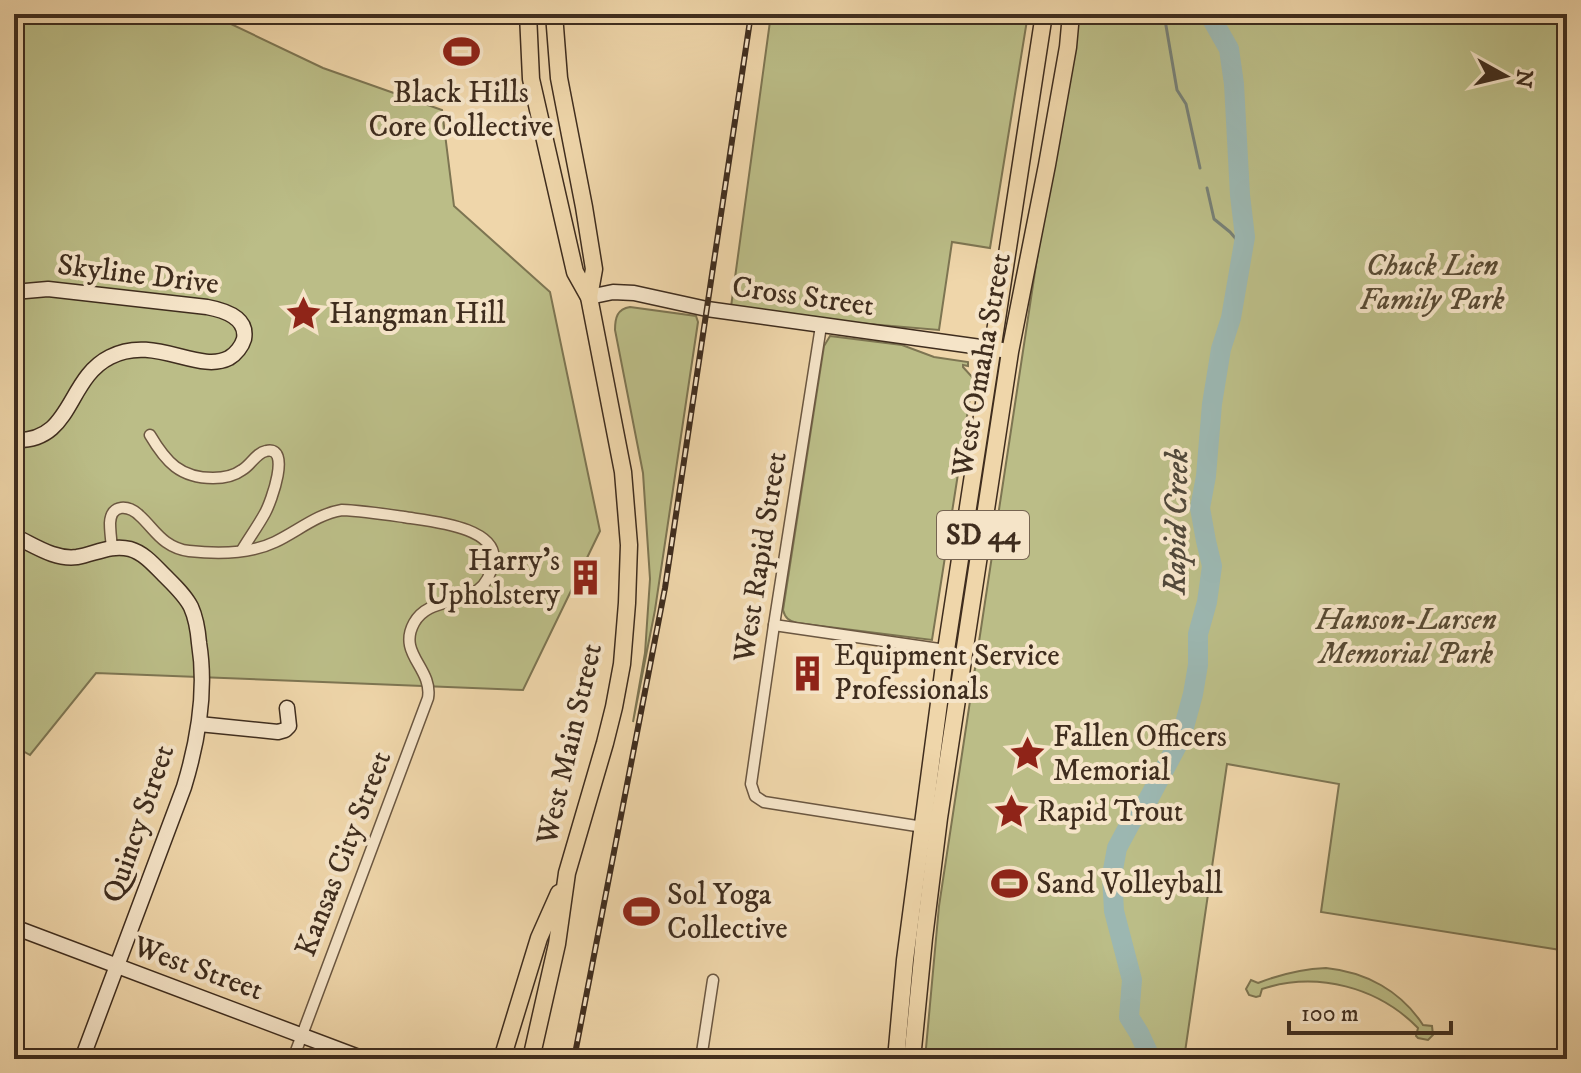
<svg xmlns="http://www.w3.org/2000/svg" width="1581" height="1073" viewBox="0 0 1581 1073" font-family="'IM FELL DW Pica',serif">
<rect width="100%" height="100%" fill="#efd6aa"/>
<filter id="stains"><feTurbulence type="fractalNoise" baseFrequency=".0025" numOctaves="4"/><feColorMatrix values="0 0 0 0 .2 0 0 0 0 .09 0 0 0 0 .02 0 0 0 .5 -.17"/></filter>
<radialGradient id="worn" r=".72"><stop offset=".6" stop-color="#630" stop-opacity="0"/><stop offset="1" stop-color="#630" stop-opacity=".3"/></radialGradient>
<g fill="#bbbd87" stroke="#7d7552" stroke-width="2">
<path d="M 14,14 L 210,14 L 323,68 L 442,110 L 454,206 L 550,292 L 600,531 L 523,690 L 96,673 L 30,755 L 14,746 Z"/>
<path d="M 771,14 L 1028,14 L 990,248 L 952,242 L 939,330 L 833,321 L 731,307 Z"/>
<path d="M 1074,14 L 1567,14 L 1567,951 L 1321,912 L 1339,784 L 1227,764 L 1184,1059 L 925,1059 L 939,906 Z"/>
<path d="M 630,307 L 696,316 L 698,322 L 655,610 L 633,722 L 645,653 L 650,579 L 643,473 L 615,330 C 615,318 617,309 630,307 Z"/>
<path d="M 830,336 L 902,345 L 934,357 L 968,362 L 968,366 L 963,365 L 963,367 L 973,378 L 932,640 L 797,623 C 789,621 785,618 783,610 L 824,346 Z"/>
<path d="M 1326,968 C 1366,972 1401,991 1423,1025 L 1432,1026 L 1433,1035 L 1428,1040 L 1418,1038 L 1416,1036 L 1418,1028 C 1378,987 1317,971 1262,989 L 1260,996 L 1256,997 L 1249,995 L 1246,989 L 1251,980 L 1258,983 C 1281,974 1301,969 1326,968 Z"/>
</g>
<g fill="none" stroke-linecap="round" stroke-linejoin="round">
<g stroke="#778076" stroke-width="3">
<path d="M 1164,14 L 1177,90 L 1186,104 L 1200,168"/>
<path d="M 1207,188 L 1214,219 L 1230,232 L 1243,247"/>
</g>
<path stroke="#9cb7b1" stroke-width="20" d="M 1151,1059 L 1139,1033 L 1129,1017 L 1132,980 L 1114,911 L 1112,875 L 1117,848 L 1131,822 L 1148,800 L 1181,738 L 1193,694 L 1198,665 L 1198,634 L 1207,602 L 1212,566 L 1206,541 L 1200,508 L 1206,476 L 1212,404 L 1221,349 L 1231,318 L 1245,237 L 1240,195 L 1234,84 L 1229,49 L 1213,21 L 1212,14"/>
<defs>
<g id="street">
<path d="M 821,326 L 774,625 L 751,784 L 755,796 L 764,802 L 923,827"/>
<path d="M 150,435 C 166,462 180,478 213,478 C 223,478 234,476 242,470 C 251,465 256,453 266,451 C 292,445 271,502 265,513 C 258,526 249,538 242,550"/>
<path d="M 112,547 C 111,539 110,531 110,523 C 111,503 129,505 140,516 C 149,524 156,535 166,542 C 173,547 180,550 189,551 C 216,554 250,554 275,542 C 298,531 317,514 342,510 C 363,511 383,514 404,517 C 427,521 501,526 493,563 C 491,573 486,584 478,590 C 458,605 427,599 414,623 C 397,654 433,668 428,698 L 293,1059"/>
<path d="M 774,625 L 946,650"/>
<path d="M 701,1059 L 713,980"/>
</g>
<g id="secondary">
<path d="M 14,292 L 48,289 L 207,307 C 223,310 248,317 244,339 C 242,346 236,354 229,358 C 198,374 154,334 110,357 C 66,379 73,443 14,440"/>
<path d="M 589,297 L 613,292 L 634,293 L 707,309 L 1002,350"/>
<path d="M 14,536 C 34,545 54,560 77,557 C 95,554 111,544 130,549 C 144,553 154,565 164,575 C 174,585 185,595 191,607 C 196,618 198,631 199,643 C 207,692 198,741 184,787 L 82,1059"/>
<path d="M 199,724 L 278,732 L 285,730 L 289,726 L 287,708"/>
<path d="M 14,927 L 364,1059"/>
</g>
<g id="primary">
<path d="M 528,14 L 531,79 L 575,272 L 589,297 L 623,472 L 629,545 L 627,603 L 622,664 L 614,707 L 605,743 L 567,873 L 557,944 L 531,1059"/>
<path d="M 554,14 L 559,78 L 584,207 L 594,269 L 589,297"/>
<path d="M 502,1059 L 539,938 L 559,893"/>
<path d="M 896,1059 L 905,960 L 946,650 L 1044,14"/>
<path d="M 912,1059 L 924,938 L 939,818 L 1010,352 L 1047,165 L 1068,47 L 1071,14"/>
</g>
</defs>
<use href="#street" stroke="#6b5741" stroke-width="13"/>
<use href="#secondary" stroke="#3f2d1e" stroke-width="17"/>
<use href="#primary" stroke="#3f2d1e" stroke-width="19"/>
<use href="#street" stroke="#f5e4c8" stroke-width="10"/>
<use href="#secondary" stroke="#f5e4c8" stroke-width="14"/>
<use href="#primary" stroke="#efd6aa" stroke-width="16"/>
<defs>
<path id="rail" d="M 574,1059 L 665,588 L 751,14"/>
</defs>
<use href="#rail" stroke="#3f2d1e" stroke-width="6"/>
<use href="#rail" stroke="#f5e4c8" stroke-width="3" stroke-dasharray="9" stroke-linecap="butt"/>
</g>
<defs>
<symbol id="stadium-bare" viewBox="-9 -9 18 18"><path d="M0-5a6.5 5 0 1 0 0 10a6.5 5 0 1 0 0-10ZM-3.5-1.8h7v3.6h-7Z" fill="#8f2418" stroke="#f5e4c8" stroke-width="2.5" paint-order="stroke"/></symbol>
<symbol id="sight-bare" viewBox="-9 -9 18 18"><path d="M0-6L1.8-2.2L6-1.7L2.9 1.2L3.7 5.4L0 3.3L-3.7 5.4L-2.9 1.2L-6-1.7L-1.8-2.2Z" fill="#8f2418" stroke="#f5e4c8" stroke-width="2.5" paint-order="stroke"/></symbol>
<symbol id="building-bare" viewBox="-9 -9 18 18"><path d="M-4-6H4V6H1V3H-1V6H-4ZM-2.5-4.3h1.7v1.8h-1.7ZM.8-4.3h1.7v1.8H.8ZM-2.5-1h1.7V.8h-1.7ZM.8-1h1.7V.8H.8Z" fill="#8f2418" stroke="#f5e4c8" stroke-width="2.5" paint-order="stroke"/></symbol>
</defs>
<g fill-rule="evenodd">
<use href="#stadium-bare" x="436" y="26" width="51" height="51"/>
<use href="#sight-bare" x="278" y="288" width="51" height="51"/>
<use href="#building-bare" x="560" y="552" width="51" height="51"/>
<use href="#building-bare" x="782" y="648" width="51" height="51"/>
<use href="#sight-bare" x="1002" y="728" width="51" height="51"/>
<use href="#sight-bare" x="986" y="786" width="51" height="51"/>
<use href="#stadium-bare" x="984" y="858" width="51" height="51"/>
<use href="#stadium-bare" x="616" y="886" width="51" height="51"/>
</g>
<g text-anchor="middle" dominant-baseline="central" stroke-width="8" stroke-linejoin="round" paint-order="stroke">
<rect fill="#f5e4c8" stroke="#766451" stroke-width="2" x="937" y="511" width="92" height="48" rx="6"/>
<g font-size="28" font-weight="bold" fill="#3f2d1e">
<text x="983" y="535">SD 44</text>
</g>
<g font-size="30" fill="#3f2d1e" stroke="#f5e4c8" text-anchor="start">
<text x="461" y="93" text-anchor="middle">Black Hills<tspan x="461" dy="34">Core Collective</tspan></text>
<text x="329" y="314">Hangman Hill</text>
<text x="560" y="561" text-anchor="end">Harry's<tspan x="560" dy="34">Upholstery</tspan></text>
<text x="834" y="656">Equipment Service<tspan x="834" dy="34">Professionals</tspan></text>
<text x="1053" y="737">Fallen Officers<tspan x="1053" dy="34">Memorial</tspan></text>
<text x="1037" y="812">Rapid Trout</text>
<text x="1036" y="884">Sand Volleyball</text>
<text x="667" y="895">Sol Yoga<tspan x="667" dy="34">Collective</tspan></text>
</g>
<g font-size="30" font-style="italic" fill="#584a33" stroke="#f5e4c8">
<text x="1432" y="266">Chuck Lien<tspan x="1432" dy="34">Family Park</tspan></text>
<text x="1406" y="620">Hanson-Larsen<tspan x="1406" dy="34">Memorial Park</tspan></text>
</g>
<g font-size="30" fill="#3f2d1e" stroke="#f5e4c8">
<text transform="translate(138 275) rotate(7)">Skyline Drive</text>
<text transform="translate(803 297) rotate(8)">Cross Street</text>
<text transform="translate(982 365) rotate(-80)">West Omaha Street</text>
<text transform="translate(761 557) rotate(-81)">West Rapid Street</text>
<text transform="translate(570 744) rotate(-77)">West Main Street</text>
<text transform="translate(139 824) rotate(-71)">Quincy Street</text>
<text transform="translate(344 854) rotate(-69)">Kansas City Street</text>
<text transform="translate(198 969) rotate(20)">West Street</text>
</g>
<g font-size="32" font-style="italic" fill="#52493b" stroke="#f5e4c8">
<text transform="translate(1177 522) rotate(-89)">Rapid Creek</text>
</g>
</g>
<rect width="1581" height="1073" fill="none" stroke="#efd6aa" stroke-width="48"/>
<rect x="16" y="16" width="1549" height="1041" fill="none" stroke="#3f2d1e" stroke-width="4"/>
<rect x="24" y="24" width="1533" height="1025" fill="none" stroke="#3f2d1e" stroke-width="2"/>
<g transform="translate(1505 76) rotate(98)" stroke="#f5e4c8" stroke-width="6" paint-order="stroke">
<path d="M0-6L14 30L0 20L-14 30Z" fill="#3f2d1e"/>
<text y="-12" font-size="22" font-weight="bold" text-anchor="middle" fill="#3f2d1e">N</text>
</g>
<path d="M1289 1021v12h162v-12" fill="none" stroke="#3f2d1e" stroke-width="4"/>
<text x="1301" y="1021" font-size="24" fill="#3f2d1e" stroke="#f5e4c8" stroke-width="6" paint-order="stroke">100 m</text>
<rect width="100%" height="100%" filter="url(#stains)"/>
<rect width="100%" height="100%" fill="url(#worn)"/>
</svg>
